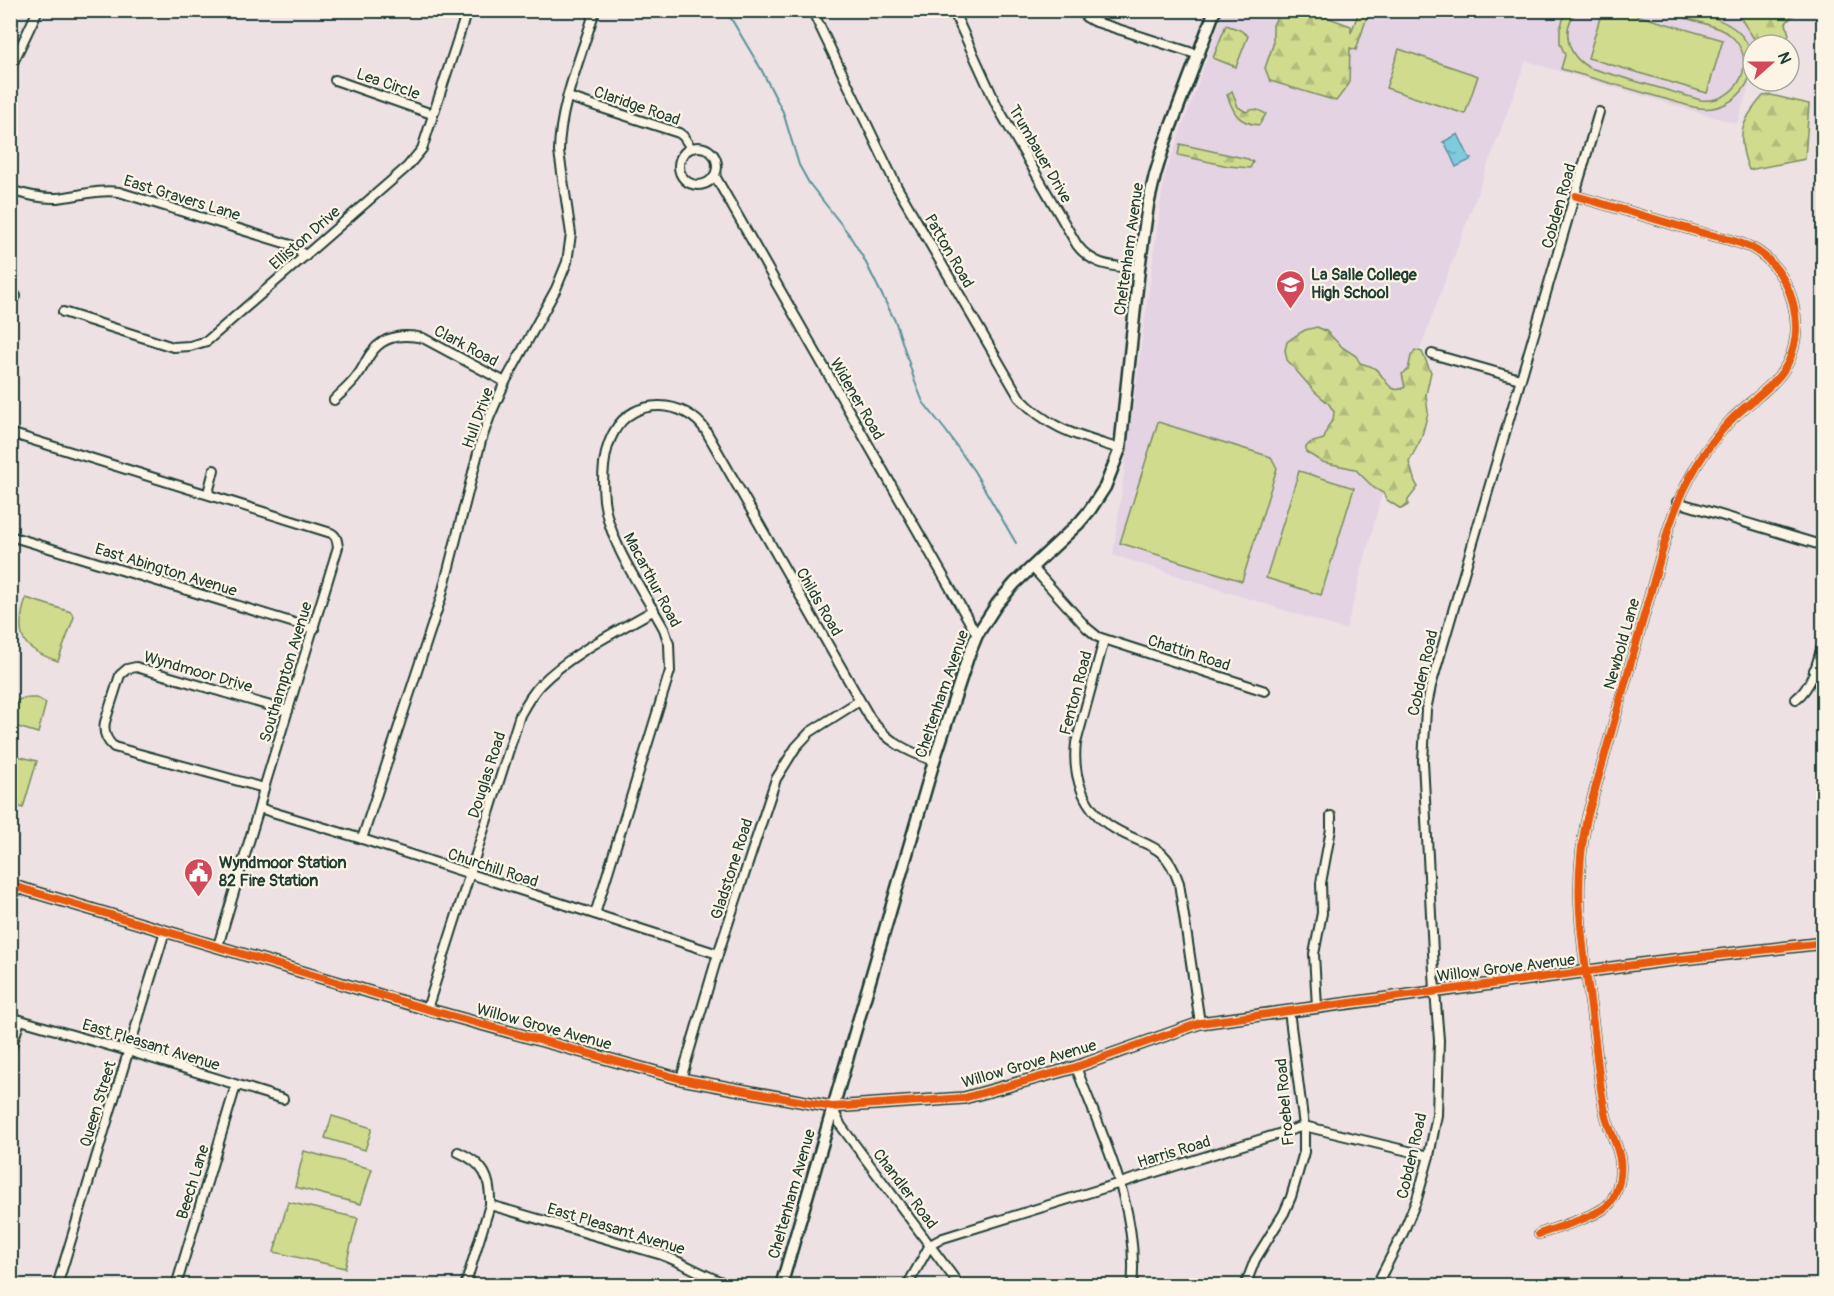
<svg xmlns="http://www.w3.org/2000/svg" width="1834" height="1296" viewBox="0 0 1834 1296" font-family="Pangolin,sans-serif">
<defs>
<pattern id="forest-firs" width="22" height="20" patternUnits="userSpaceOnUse" patternTransform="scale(1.5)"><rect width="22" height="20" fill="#d0db8e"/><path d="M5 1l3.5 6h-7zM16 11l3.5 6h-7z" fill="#b2bd7b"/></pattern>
<pattern id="water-ripples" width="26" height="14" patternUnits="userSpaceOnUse" patternTransform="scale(1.5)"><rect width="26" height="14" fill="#7fcbde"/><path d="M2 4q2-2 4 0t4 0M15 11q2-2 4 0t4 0" fill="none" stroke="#67a6b5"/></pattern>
</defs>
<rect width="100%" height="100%" fill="#eee1e4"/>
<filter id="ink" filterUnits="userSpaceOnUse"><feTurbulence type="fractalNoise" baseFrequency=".0167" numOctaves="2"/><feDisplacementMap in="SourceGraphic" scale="12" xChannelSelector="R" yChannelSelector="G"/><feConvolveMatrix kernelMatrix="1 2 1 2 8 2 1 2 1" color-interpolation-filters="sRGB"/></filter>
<g filter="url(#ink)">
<path fill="#e4d3e3" d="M 1224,11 L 1290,11 L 1356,37 L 1366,11 L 1772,11 L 1762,45 L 1753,45 L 1753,72 L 1737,124 L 1526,61 L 1420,349 L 1346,630 L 1113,555 L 1164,178 Z"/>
<g fill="url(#forest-firs)" stroke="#788c61" stroke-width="1.5">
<path d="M 1266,11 L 1310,11 L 1351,26 L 1351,33 L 1359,11 L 1369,11 L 1356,50 L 1350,48 L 1349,84 L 1336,101 L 1270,81 L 1265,68 L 1273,45 L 1273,25 L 1278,15 Z"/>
<path d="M 1736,11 L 1803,11 L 1792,16 L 1786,23 L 1789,35 L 1785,44 L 1758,45 Z"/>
<path d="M 1226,25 L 1240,30 L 1248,36 L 1236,67 L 1213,58 Z"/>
<path d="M 1232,91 L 1238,107 L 1246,112 C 1253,107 1259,110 1266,114 L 1259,125 C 1238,123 1234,114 1227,95 Z"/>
<path d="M 1771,95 L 1809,104 L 1805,159 L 1749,170 C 1736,137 1740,122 1763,96 Z"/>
<path d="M 1180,144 L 1248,159 L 1253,162 L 1250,168 L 1228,166 L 1178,155 Z"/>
<path d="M 1317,327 L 1326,331 L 1342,347 L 1356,356 L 1360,363 C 1365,365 1370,365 1374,368 C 1385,374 1388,397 1405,387 L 1402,374 L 1408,370 L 1411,356 L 1415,350 L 1422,352 L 1431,372 L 1426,395 L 1428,413 L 1421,439 L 1409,462 L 1415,482 L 1418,487 L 1408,500 L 1408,505 L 1401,509 L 1387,500 L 1383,493 L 1374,488 L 1355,469 L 1322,462 L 1306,452 L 1306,447 L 1310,443 L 1324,439 L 1328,426 L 1333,420 L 1334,412 L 1329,404 L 1314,391 L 1287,360 L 1285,350 L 1287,342 L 1295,336 L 1305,330 Z"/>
</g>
<g fill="#d0db8e" stroke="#788c61" stroke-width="1.5">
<path d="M 1566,10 L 1576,11 C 1561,31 1567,56 1590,68 L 1701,100 C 1738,104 1760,60 1730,35 C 1716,24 1674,16 1656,11 C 1680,10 1715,13 1735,29 C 1774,61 1741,118 1693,107 L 1561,69 L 1565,55 L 1560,43 L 1560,29 Z"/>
<path d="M 1602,11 L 1622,11 L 1723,40 L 1707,93 L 1588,58 Z"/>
<path d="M 1399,49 L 1478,76 L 1465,114 L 1386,88 Z"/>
<path d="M 1158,422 L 1271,457 L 1277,468 L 1242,581 L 1120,543 Z"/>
<path d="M 1299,471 L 1354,488 L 1321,595 L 1266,578 Z"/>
<path d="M 26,598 L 71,612 L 74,617 L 58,661 C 21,649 14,636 26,598 Z"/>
<path d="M 25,698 L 37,698 L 46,703 L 38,733 L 11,725 L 11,709 L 18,700 Z"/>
<path d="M 10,754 L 37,761 L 23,808 L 11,804 Z"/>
<path d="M 332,1116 L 372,1128 L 365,1150 L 325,1138 Z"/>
<path d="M 304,1151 L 372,1169 L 361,1204 L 295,1187 Z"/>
<path d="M 288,1202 L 358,1218 L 345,1268 L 274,1252 Z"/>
</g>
<path fill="url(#water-ripples)" stroke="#59929a" stroke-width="1.5" d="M 1458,134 L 1469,157 L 1472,159 L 1456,167 L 1445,143 L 1443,142 Z"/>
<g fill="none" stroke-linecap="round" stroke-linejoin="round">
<path stroke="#59929a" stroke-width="2" d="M 726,10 L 761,69 L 783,112 L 799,165 L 809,183 L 848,233 L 864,259 L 896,323 L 915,382 L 923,402 L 946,431 L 974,471 L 1016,543"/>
<defs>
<g id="minor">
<path d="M 812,10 L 897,187 L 1019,397 C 1050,430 1079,436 1120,449"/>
<path d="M 953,10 L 997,106 L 1077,245 C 1094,267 1113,266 1139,269"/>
<path d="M 1080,10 L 1086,17 L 1093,21 L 1199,55"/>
<path d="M 10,69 L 38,10"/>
<path d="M 335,80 L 432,114"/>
<path d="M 568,97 L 679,133 L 683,136 L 691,148"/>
<circle cx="698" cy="166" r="19"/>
<path d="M 715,176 L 977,635"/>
<path d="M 10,190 C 26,195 41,199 57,198 C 78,196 98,189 119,192 L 291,245 L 306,256"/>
<path d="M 10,295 L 16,296"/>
<path d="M 63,312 L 173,347 L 190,346 L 207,341 L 407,167 L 422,149 L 465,17 L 465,10"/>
<path d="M 1432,354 L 1520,379"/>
<path d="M 334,400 C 342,392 351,385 357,376 C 363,369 366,359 372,352 C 384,335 405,334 423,338 L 505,382"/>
<path d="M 10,433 L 331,533 C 337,536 337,541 338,547 L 264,788 L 259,808 L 218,946"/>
<path d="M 208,493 L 214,470"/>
<path d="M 1677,502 L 1824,546"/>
<path d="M 10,536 L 314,629"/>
<path d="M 1032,567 L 1087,628 L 1098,637 L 1265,691"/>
<path d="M 1104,640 L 1076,743 C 1072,777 1084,811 1115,829 C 1148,848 1165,842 1179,883 L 1200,1023"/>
<path d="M 1814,670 L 1824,673"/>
<path d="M 1796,699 C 1814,685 1818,659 1824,638"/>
<path d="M 264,788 L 114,747 C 106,740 103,732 105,722 L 120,675 L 127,669 L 136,667 L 288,711"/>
<path d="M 259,808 L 362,839 L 718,954"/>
<path d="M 362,839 L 441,598 L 481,441 L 490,416 L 505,382 L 556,289 L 567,262 L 571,234 L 559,152 C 559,107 582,54 595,10"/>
<path d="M 595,914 L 670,671 L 669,644 L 664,629 C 643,590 609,544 604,500 C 602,479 603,451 614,432 C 633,396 686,399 706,431 L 870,718 C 887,742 907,751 934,761"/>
<path d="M 1317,1007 L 1314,954 L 1322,913 L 1321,883 L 1331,829 L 1331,816"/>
<path d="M 427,1009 L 520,715 C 526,704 532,693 541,684 C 570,654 618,631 654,610"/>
<path d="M 10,1017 L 128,1051 L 283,1099"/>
<path d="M 10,1052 L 20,1020"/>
<path d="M 1076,1067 C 1102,1136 1140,1210 1132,1286"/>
<path d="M 681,1079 L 718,954 L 776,779 L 796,747 L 810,732 L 859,701"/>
<path d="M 832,1107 L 841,1126 L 960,1286"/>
<path d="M 458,1152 C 484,1163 491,1178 490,1205 L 465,1286"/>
<path d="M 490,1205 L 662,1255 C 687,1264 707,1278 733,1286"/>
<path d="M 1539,1234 C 1555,1228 1600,1216 1610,1203 C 1618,1192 1622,1174 1620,1160 C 1618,1144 1608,1129 1605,1112 C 1598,1078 1596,1043 1591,1008 C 1582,940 1572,886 1587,818 L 1669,527 C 1682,488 1702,451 1730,421 C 1747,403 1769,391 1783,371 C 1810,332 1793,270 1752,248 C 1739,241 1714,236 1699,232 C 1658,220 1617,208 1576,196"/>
<path d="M 930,1245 L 943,1238 L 1304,1126 L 1429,1156"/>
<path d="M 57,1286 L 165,931"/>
<path d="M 176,1286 L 236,1085"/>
<path d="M 907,1286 L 930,1245"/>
<path d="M 1245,1286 L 1255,1260 L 1284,1213 L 1291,1197 L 1304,1152 L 1304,1126 L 1289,1011"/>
<path d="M 1376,1286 L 1403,1233 L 1417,1199 L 1429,1156 L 1437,1115 L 1439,1040 L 1435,991 L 1423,761 L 1426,710 L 1431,686 L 1599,112"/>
</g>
<path id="tertiary" d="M 10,885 L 430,1010 L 681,1079 L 832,1107 L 964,1098 L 1076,1067 L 1200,1023 L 1656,962 L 1824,943"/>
<path id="secondary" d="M 781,1286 L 934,761 L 968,657 L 977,635 L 997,604 L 1015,583 L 1079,523 L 1090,510 L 1105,487 L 1120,449 L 1139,269 L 1148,205 L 1155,175 L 1165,142 L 1215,10"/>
</defs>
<use href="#minor" stroke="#1f3d34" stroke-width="12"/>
<use href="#tertiary" stroke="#1f3d34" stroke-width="14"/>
<use href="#secondary" stroke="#1f3d34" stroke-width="15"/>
<use href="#minor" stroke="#fcf5e5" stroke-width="8"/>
<use href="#tertiary" stroke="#fcf5e5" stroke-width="9"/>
<use href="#secondary" stroke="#fcf5e5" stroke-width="10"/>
<defs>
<g id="cycleway">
<path d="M 10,885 L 430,1010 L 681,1079 L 832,1107 L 964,1098 L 1076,1067 L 1200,1023 L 1656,962 L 1824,943"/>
<path d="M 1539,1234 C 1555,1228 1600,1216 1610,1203 C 1618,1192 1622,1174 1620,1160 C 1618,1144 1608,1129 1605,1112 C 1598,1078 1596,1043 1591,1008 C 1582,940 1572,886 1587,818 L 1669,527 C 1682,488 1702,451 1730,421 C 1747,403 1769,391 1783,371 C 1810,332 1793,270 1752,248 C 1739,241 1714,236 1699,232 C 1658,220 1617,208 1576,196"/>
</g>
</defs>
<use href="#cycleway" stroke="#fcf5e5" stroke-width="11"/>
<use href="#cycleway" stroke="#e8590c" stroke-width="8"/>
</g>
</g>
<defs>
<symbol id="school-pin" viewBox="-11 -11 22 30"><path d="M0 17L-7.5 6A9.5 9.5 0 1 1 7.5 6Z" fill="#d1495b" stroke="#fcf5e5"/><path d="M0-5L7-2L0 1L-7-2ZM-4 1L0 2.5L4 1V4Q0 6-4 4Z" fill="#fff"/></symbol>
<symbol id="civic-pin" viewBox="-11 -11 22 30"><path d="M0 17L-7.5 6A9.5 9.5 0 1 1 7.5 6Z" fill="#d1495b" stroke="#fcf5e5"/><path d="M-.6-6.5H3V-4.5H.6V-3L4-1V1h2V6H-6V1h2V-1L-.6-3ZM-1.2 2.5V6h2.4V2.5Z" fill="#fff"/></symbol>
</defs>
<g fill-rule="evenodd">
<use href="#school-pin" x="1274" y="268" width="33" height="45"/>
<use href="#civic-pin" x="182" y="856" width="33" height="45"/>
</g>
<g text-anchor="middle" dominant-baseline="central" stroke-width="4.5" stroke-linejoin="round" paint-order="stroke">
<g font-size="16" fill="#1f3d34" stroke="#fcf5e5">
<text transform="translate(388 84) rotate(19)">Lea Circle</text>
<text transform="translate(637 106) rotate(19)">Claridge Road</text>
<text transform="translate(1040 154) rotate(60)">Trumbauer Drive</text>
<text transform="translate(182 198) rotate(17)">East Gravers Lane</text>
<text transform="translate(1559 206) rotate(-74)">Cobden Road</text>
<text transform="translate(305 238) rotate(-41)">Elliston Drive</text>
<text transform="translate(1129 249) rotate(-82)">Cheltenham Avenue</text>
<text transform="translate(949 251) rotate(60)">Patton Road</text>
<text transform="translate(466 346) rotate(28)">Clark Road</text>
<text transform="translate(857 399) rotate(60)">Widener Road</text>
<text transform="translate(478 418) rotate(-70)">Hull Drive</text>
<text transform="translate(166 570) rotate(17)">East Abington Avenue</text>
<text transform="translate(652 580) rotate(62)">Macarthur Road</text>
<text transform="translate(819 602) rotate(60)">Childs Road</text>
<text transform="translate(1622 644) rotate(-74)">Newbold Lane</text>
<text transform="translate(1189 653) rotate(18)">Chattin Road</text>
<text transform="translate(198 672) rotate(16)">Wyndmoor Drive</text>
<text transform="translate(286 672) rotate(-73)">Southampton Avenue</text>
<text transform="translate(1423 673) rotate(-77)">Cobden Road</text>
<text transform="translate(1076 693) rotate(-75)">Fenton Road</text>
<text transform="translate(942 694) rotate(-71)">Cheltenham Avenue</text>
<text transform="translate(487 775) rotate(-72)">Douglas Road</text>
<text transform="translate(493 868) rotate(18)">Churchill Road</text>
<text transform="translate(732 869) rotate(-72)">Gladstone Road</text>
<text transform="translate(1506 968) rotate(-7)">Willow Grove Avenue</text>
<text transform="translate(544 1027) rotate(15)">Willow Grove Avenue</text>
<text transform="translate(151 1045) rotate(17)">East Pleasant Avenue</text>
<text transform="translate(1029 1064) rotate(-16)">Willow Grove Avenue</text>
<text transform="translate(1285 1102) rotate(-95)">Froebel Road</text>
<text transform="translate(98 1104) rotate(-73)">Queen Street</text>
<text transform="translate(1174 1152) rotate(-17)">Harris Road</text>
<text transform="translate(1412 1156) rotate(-77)">Cobden Road</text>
<text transform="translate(193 1182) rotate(-73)">Beech Lane</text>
<text transform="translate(905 1189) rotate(53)">Chandler Road</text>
<text transform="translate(792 1194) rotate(-74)">Cheltenham Avenue</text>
<text transform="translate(616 1229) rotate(17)">East Pleasant Avenue</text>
</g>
<g font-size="16" font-weight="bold" fill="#1f3d34" stroke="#fcf5e5" text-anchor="start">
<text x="1311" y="275">La Salle College<tspan x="1311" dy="18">High School</tspan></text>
<text x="219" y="863">Wyndmoor Station<tspan x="219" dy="18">82 Fire Station</tspan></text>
</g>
</g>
<rect width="1834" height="1296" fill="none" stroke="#fcf5e5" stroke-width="36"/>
<rect x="18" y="18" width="1798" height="1260" fill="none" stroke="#1f3d34" stroke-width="2" filter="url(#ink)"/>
<g transform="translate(1771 63) rotate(69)"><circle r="28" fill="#fcf5e5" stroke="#a4ab9e" stroke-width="1.5"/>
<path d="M0-4.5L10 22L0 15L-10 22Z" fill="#d1495b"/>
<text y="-9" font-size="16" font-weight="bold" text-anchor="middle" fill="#1f3d34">N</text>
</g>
</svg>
